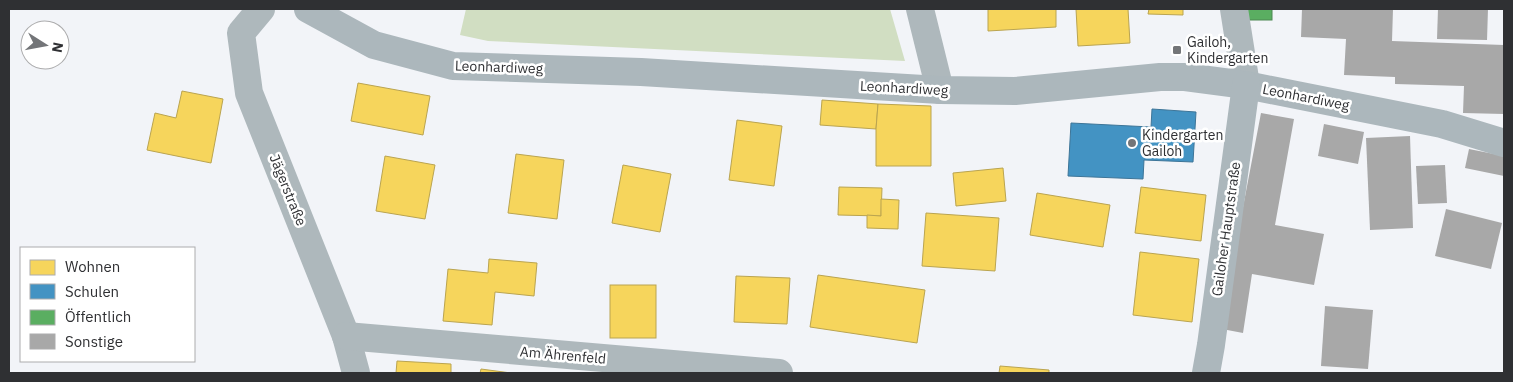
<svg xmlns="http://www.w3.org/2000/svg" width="1513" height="382" viewBox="0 0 1513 382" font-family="'IBM Plex Sans',sans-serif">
<rect width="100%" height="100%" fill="#f2f4f8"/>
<path fill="#d1dec2" d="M 466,9 L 890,9 L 905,61 L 488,41 L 460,35 Z"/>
<g fill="#f6d55c" stroke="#baa450">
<path d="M 988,9 L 1056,9 L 1056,27 L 988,31 Z"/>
<path d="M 1076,9 L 1128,9 L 1130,43 L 1078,46 Z"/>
<path d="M 1149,9 L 1183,9 L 1183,15 L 1148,14 Z"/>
<path d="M 358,83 L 430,96 L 423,135 L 351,121 Z"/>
<path d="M 182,91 L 223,99 L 211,163 L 147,150 L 155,113 L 176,118 Z"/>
<path d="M 822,100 L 878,104 L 876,129 L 820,125 Z"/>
<path d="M 878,104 L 931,106 L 931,166 L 876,166 L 876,129 Z"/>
<path d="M 737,120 L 782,126 L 774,186 L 729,180 Z"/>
<path d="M 516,154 L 564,160 L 557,219 L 508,213 Z"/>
<path d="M 385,156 L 435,165 L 425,219 L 376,211 Z"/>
<path d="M 623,165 L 671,174 L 660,232 L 612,223 Z"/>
<path d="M 1003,168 L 1006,201 L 956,206 L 953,173 Z"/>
<path d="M 839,187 L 882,188 L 881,216 L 838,215 Z"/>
<path d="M 1141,187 L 1206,195 L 1201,241 L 1135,233 Z"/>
<path d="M 1037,193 L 1110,205 L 1103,247 L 1030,235 Z"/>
<path d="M 881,199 L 899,200 L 898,229 L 867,228 L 867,215 L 881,216 Z"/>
<path d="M 926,213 L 999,218 L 995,271 L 922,266 Z"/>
<path d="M 1140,252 L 1199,259 L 1192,322 L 1133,315 Z"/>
<path d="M 489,259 L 537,263 L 534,296 L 495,292 L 492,325 L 443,321 L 448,269 L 488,273 Z"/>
<path d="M 818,275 L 925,290 L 917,343 L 810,327 Z"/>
<path d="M 736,276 L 790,278 L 787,324 L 734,322 Z"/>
<rect x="610" y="285" width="46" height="53"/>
<path d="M 397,361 L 451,364 L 451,373 L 396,373 Z"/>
<path d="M 1000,366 L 1049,370 L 1049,373 L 999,373 Z"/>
<path d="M 481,369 L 511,373 L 480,373 Z"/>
</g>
<path fill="#4393c3" stroke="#3d7598" d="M 1152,109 L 1196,112 L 1193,162 L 1144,160 L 1143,179 L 1068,176 L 1071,123 L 1151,127 Z"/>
<rect fill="#5aae61" stroke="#4d8853" x="1245" y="9" width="27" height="11"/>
<g fill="#a8a8a8">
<path d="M 1302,9 L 1393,9 L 1392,41 L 1504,45 L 1504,114 L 1463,113 L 1464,86 L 1395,84 L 1395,77 L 1344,75 L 1346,39 L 1301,37 Z"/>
<path d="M 1438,9 L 1488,9 L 1487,40 L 1437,39 Z"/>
<path d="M 1261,113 L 1294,119 L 1275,225 L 1324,234 L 1314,285 L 1252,274 L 1243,333 L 1222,329 L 1231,270 Z"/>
<path d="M 1324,124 L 1364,132 L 1358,164 L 1318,156 Z"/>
<path d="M 1410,136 L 1413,228 L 1370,230 L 1366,138 Z"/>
<path d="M 1469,149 L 1504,156 L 1504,176 L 1465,168 Z"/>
<path d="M 1445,165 L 1447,203 L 1418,204 L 1416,166 Z"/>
<path d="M 1446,209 L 1502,223 L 1491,269 L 1435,256 Z"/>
<path d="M 1325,306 L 1373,310 L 1368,369 L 1321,366 Z"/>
</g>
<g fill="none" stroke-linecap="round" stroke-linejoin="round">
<g stroke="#aeb8bc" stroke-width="28">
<path d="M 261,9 L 241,33 L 249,93 L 346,336 L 356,373"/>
<path d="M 920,9 L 940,90"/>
<path d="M 1234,9 L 1246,85"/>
<path d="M 346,336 L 779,373"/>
</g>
<g stroke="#acb7bc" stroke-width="28">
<path d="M 308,9 L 374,45 L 453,66 L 641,72 L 940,90 L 1015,91 L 1160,77 L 1185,77 L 1246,85 L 1442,124 L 1504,143"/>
<path d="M 1206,373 L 1211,345 L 1246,85"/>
</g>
</g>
<g fill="#737578" stroke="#fff" stroke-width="2">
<rect x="1172" y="45" width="10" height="10" rx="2.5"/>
<circle cx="1132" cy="143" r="5"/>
</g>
<g text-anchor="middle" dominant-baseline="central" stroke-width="5" stroke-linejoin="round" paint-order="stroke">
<g font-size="14" fill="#2f3033" stroke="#fff" text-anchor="start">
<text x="1187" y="42">Gailoh,<tspan x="1187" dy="16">Kindergarten</tspan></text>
<text x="1142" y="135">Kindergarten<tspan x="1142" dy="16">Gailoh</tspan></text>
</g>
<g font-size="14" fill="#2f3033" stroke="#fff">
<text transform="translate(499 67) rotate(2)">Leonhardiweg</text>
<text transform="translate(904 88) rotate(3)">Leonhardiweg</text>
<text transform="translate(1306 97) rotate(11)">Leonhardiweg</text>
<text transform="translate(288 190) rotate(68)">Jägerstraße</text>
<text transform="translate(1226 229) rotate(-82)">Gailoher Hauptstraße</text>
<text transform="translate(563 355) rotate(5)">Am Ährenfeld</text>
</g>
</g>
<rect width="1513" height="382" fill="none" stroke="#2f3033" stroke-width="20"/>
<rect x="20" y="247" width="175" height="115" fill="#ffffff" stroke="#acacad"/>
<rect x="30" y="260" width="25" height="15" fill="#f6d55c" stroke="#acacad"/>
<text x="65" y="272" font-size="15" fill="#2f3033">Wohnen</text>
<rect x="30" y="284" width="25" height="15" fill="#4393c3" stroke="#acacad"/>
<text x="65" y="297" font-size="15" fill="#2f3033">Schulen</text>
<rect x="30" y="310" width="25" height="15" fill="#5aae61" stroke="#acacad"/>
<text x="65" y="322" font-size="15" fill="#2f3033">Öffentlich</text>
<rect x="30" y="334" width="25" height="15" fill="#a8a8a8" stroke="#acacad"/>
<text x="65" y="347" font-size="15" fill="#2f3033">Sonstige</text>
<g transform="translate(45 45) rotate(101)"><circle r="24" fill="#ffffff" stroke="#acacad"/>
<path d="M0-4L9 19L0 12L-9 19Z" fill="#737578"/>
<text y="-8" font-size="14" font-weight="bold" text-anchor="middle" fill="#2f3033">N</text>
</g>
</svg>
